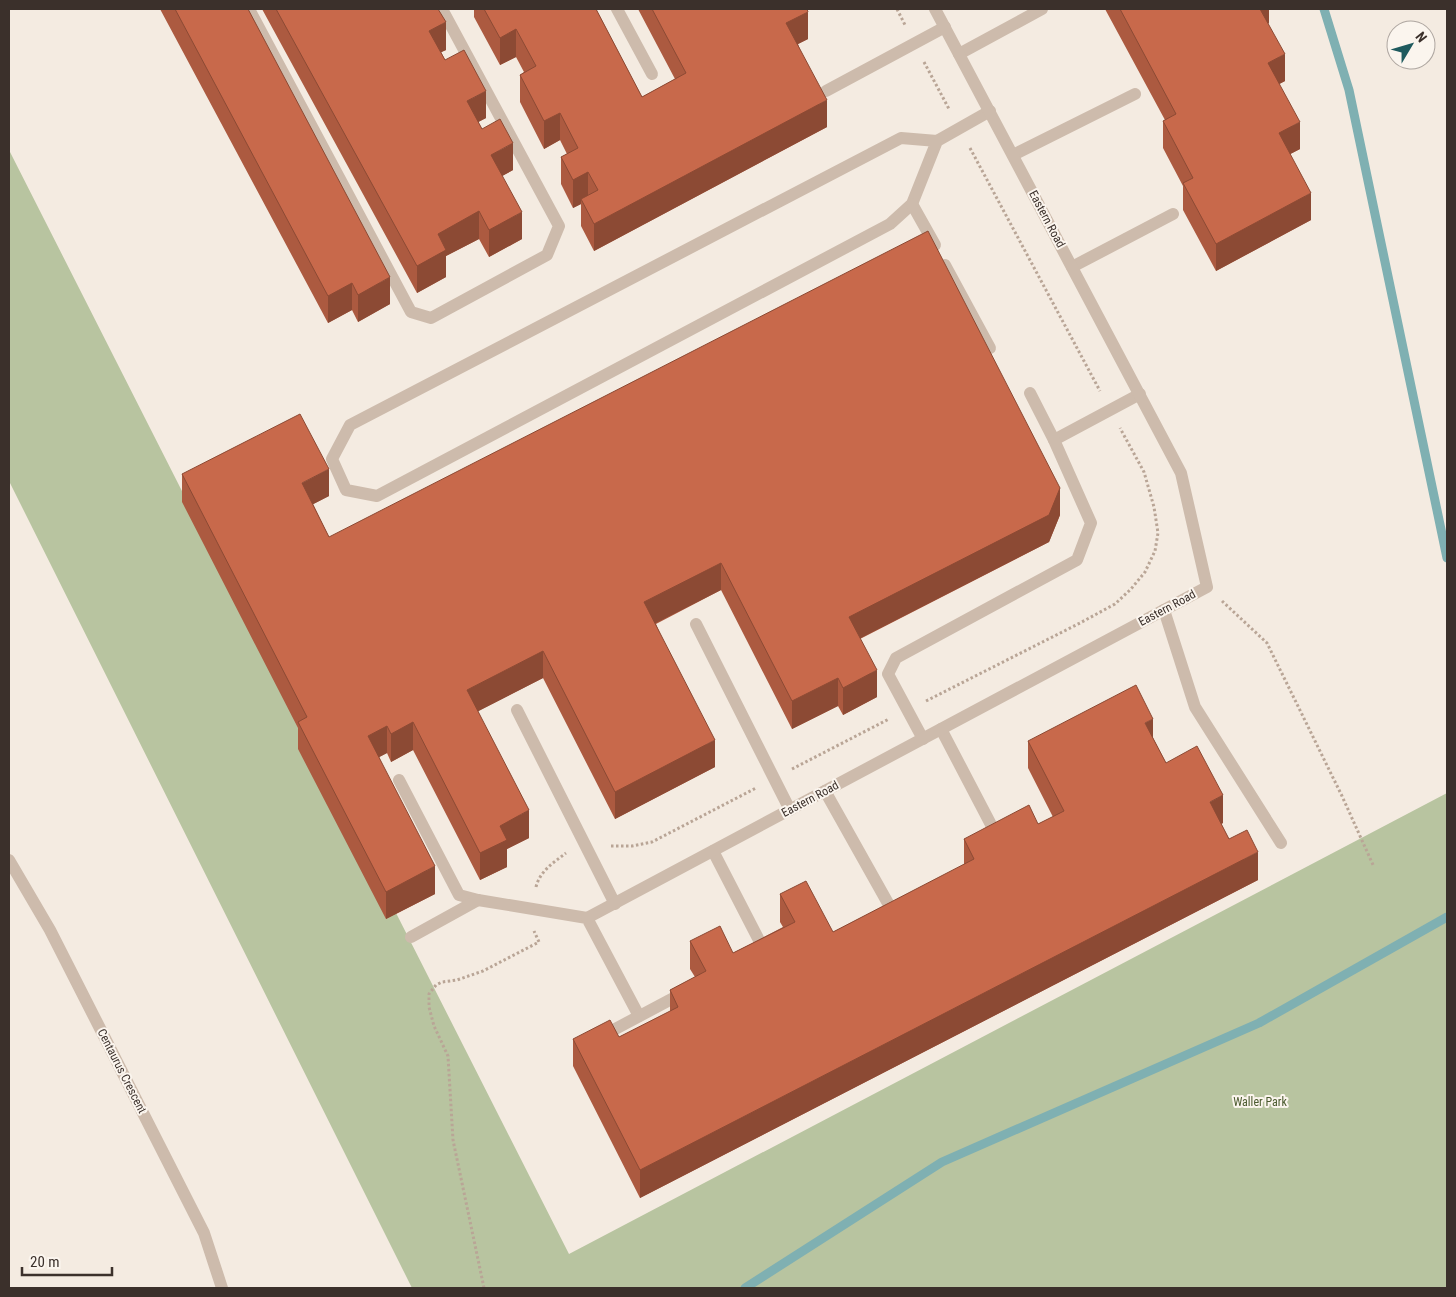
<svg xmlns="http://www.w3.org/2000/svg" width="1456" height="1297" viewBox="0 0 1456 1297" font-family="'Roboto Condensed',sans-serif">
<rect width="100%" height="100%" fill="#f4ebe1"/>
<path fill="#b8c4a0" d="M 9,150 L 569,1254 L 1447,793 L 1447,1288 L 412,1288 L 9,481 Z"/>
<g fill="none" stroke-linecap="round" stroke-linejoin="round">
<g stroke="#7fb0b2" stroke-width="9">
<path d="M 1324,9 L 1349,90 L 1447,558"/>
<path d="M 745,1288 L 942,1162 L 1259,1023 L 1447,917"/>
</g>
<g stroke="#b9a596" stroke-width="3" stroke-dasharray="2.5 2.5" stroke-linecap="butt">
<path d="M 897,9 L 905,25"/>
<path d="M 924,62 L 949,109"/>
<path d="M 970,148 L 1100,391"/>
<path d="M 1222,601 L 1267,643 L 1342,796 L 1374,867"/>
<path d="M 926,701 L 1080,623 L 1115,604 L 1131,589 L 1145,572 L 1155,551 L 1158,533 L 1154,507 L 1144,472 L 1120,428"/>
<path d="M 792,769 L 889,719"/>
<path d="M 611,846 L 632,846 L 652,842 L 756,788"/>
<path d="M 536,887 C 540,871 553,863 566,853"/>
<path d="M 484,1288 L 453,1140 L 448,1056 L 434,1026 L 429,1007 L 429,994 L 436,985 L 442,982 L 457,980 L 483,971 L 539,942 L 534,931"/>
</g>
<g stroke="#cdbbac" stroke-width="12">
<path d="M 249,9 L 411,312 L 431,318 L 547,255 L 559,226 L 442,9"/>
<path d="M 617,9 L 652,74"/>
<path d="M 959,54 L 1042,9"/>
<path d="M 826,91 L 945,27"/>
<path d="M 937,141 L 901,138 L 350,425 L 332,459 L 346,490 L 377,496 L 890,224 L 912,204 L 937,141 L 990,111"/>
<path d="M 1013,155 L 1135,94"/>
<path d="M 912,204 L 935,245"/>
<path d="M 945,265 L 990,348"/>
<path d="M 1072,267 L 1173,214"/>
<path d="M 1054,440 L 1140,394"/>
<path d="M 1164,610 L 1195,707 L 1281,843"/>
<path d="M 696,624 L 790,810"/>
<path d="M 517,710 L 615,904"/>
<path d="M 941,729 L 998,838"/>
<path d="M 923,739 L 888,674 L 896,658 L 1077,560 L 1091,523 L 1054,440 L 1030,393"/>
<path d="M 399,780 L 459,895 L 478,900 L 587,918 L 639,1016"/>
<path d="M 825,791 L 889,905"/>
<path d="M 713,851 L 763,948"/>
<path d="M 411,937 L 478,900"/>
<path d="M 602,1036 L 681,994"/>
</g>
<g stroke="#cdbbac" stroke-width="12">
<path d="M 9,860 L 50,930 L 204,1233 L 222,1288"/>
<path d="M 587,918 L 1207,587 L 1181,473 L 935,9"/>
</g>
</g>
<g fill="#ac5a40">
<path d="M 160,9 L 248,9 L 390,304 L 358,322 L 352,310 L 328,323 Z"/>
<path d="M 262,9 L 438,9 L 446,50 L 441,52 L 445,60 L 486,118 L 478,122 L 482,129 L 513,170 L 502,176 L 522,239 L 489,257 L 479,239 L 446,256 L 446,277 L 417,293 Z"/>
<path d="M 474,9 L 596,9 L 642,97 L 675,79 L 638,9 L 807,9 L 808,39 L 798,44 L 827,127 L 594,251 L 581,226 L 581,204 L 573,208 L 561,184 L 561,157 L 567,154 L 560,140 L 544,149 L 520,102 L 520,75 L 524,72 L 516,57 L 500,65 L 474,17 Z"/>
<path d="M 1105,9 L 1269,9 L 1268,24 L 1285,81 L 1279,84 L 1300,149 L 1290,154 L 1311,220 L 1216,271 L 1183,210 L 1183,186 L 1163,148 L 1163,121 L 1165,120 Z"/>
<path d="M 182,474 L 329,496 L 313,504 L 329,537 L 1060,515 L 1049,542 L 860,639 L 877,697 L 843,715 L 838,706 L 792,729 L 721,590 L 656,624 L 715,767 L 615,819 L 543,678 L 478,711 L 529,838 L 507,849 L 507,867 L 480,880 L 413,750 L 391,762 L 387,753 L 379,757 L 435,894 L 386,919 L 298,749 L 298,728 L 182,502 Z"/>
<path d="M 1153,738 L 1166,763 L 1223,823 L 1221,824 L 1229,839 L 1258,880 L 640,1198 L 573,1066 L 573,1039 L 619,1037 L 670,1012 L 670,990 L 695,977 L 690,969 L 690,941 L 733,953 L 783,927 L 780,922 L 780,894 L 833,932 L 964,865 L 964,839 L 1038,824 L 1053,817 L 1028,768 L 1028,741 Z"/>
</g>
<g fill="#8c4a34">
<path d="M 1257,9 L 1269,9 L 1269,24 Z"/>
<path d="M 808,12 L 808,39 L 786,50 L 786,23 Z"/>
<path d="M 446,22 L 446,50 L 429,58 L 429,31 Z"/>
<path d="M 516,29 L 516,57 L 500,65 L 500,38 Z"/>
<path d="M 1285,54 L 1285,81 L 1268,90 L 1268,63 Z"/>
<path d="M 486,91 L 486,118 L 467,128 L 467,101 Z"/>
<path d="M 827,100 L 827,127 L 594,251 L 594,224 Z"/>
<path d="M 560,113 L 560,140 L 544,149 L 544,121 Z"/>
<path d="M 1300,122 L 1300,149 L 1279,160 L 1279,133 Z"/>
<path d="M 513,143 L 513,170 L 491,182 L 491,155 Z"/>
<path d="M 588,172 L 588,199 L 581,199 L 581,204 L 573,208 L 573,180 Z"/>
<path d="M 1311,193 L 1311,220 L 1216,271 L 1216,244 Z"/>
<path d="M 479,211 L 479,239 L 446,256 L 446,277 L 417,293 L 417,266 L 438,234 Z"/>
<path d="M 522,212 L 522,239 L 489,257 L 489,230 Z"/>
<path d="M 390,277 L 390,304 L 358,322 L 358,295 Z"/>
<path d="M 352,283 L 352,310 L 328,323 L 328,296 Z"/>
<path d="M 329,469 L 329,496 L 302,510 L 302,483 Z"/>
<path d="M 1060,488 L 1060,515 L 1049,542 L 849,644 L 849,617 Z"/>
<path d="M 721,563 L 721,590 L 644,629 L 644,602 Z"/>
<path d="M 543,651 L 543,678 L 467,717 L 467,690 Z"/>
<path d="M 877,670 L 877,697 L 843,715 L 843,688 Z"/>
<path d="M 838,678 L 838,706 L 792,729 L 792,701 Z"/>
<path d="M 1153,719 L 1153,746 L 1145,723 Z"/>
<path d="M 413,722 L 413,750 L 391,762 L 391,734 Z"/>
<path d="M 387,726 L 387,753 L 368,763 L 368,736 Z"/>
<path d="M 715,740 L 715,767 L 615,819 L 615,792 Z"/>
<path d="M 1223,795 L 1223,823 L 1210,829 L 1210,802 Z"/>
<path d="M 529,810 L 529,838 L 507,849 L 507,867 L 480,880 L 480,853 L 500,826 Z"/>
<path d="M 1258,852 L 1258,880 L 640,1198 L 640,1170 Z"/>
<path d="M 435,866 L 435,894 L 386,919 L 386,892 Z"/>
</g>
<g fill="#c8694b" stroke="#8c4a34">
<path d="M 175,9 L 248,9 L 390,277 L 358,295 L 352,283 L 328,296 Z"/>
<path d="M 276,9 L 438,9 L 446,22 L 429,31 L 445,60 L 464,50 L 486,91 L 467,101 L 482,129 L 500,119 L 513,143 L 491,155 L 522,212 L 489,230 L 479,211 L 438,234 L 446,250 L 417,266 Z"/>
<path d="M 484,9 L 596,9 L 642,97 L 686,73 L 652,9 L 807,9 L 808,12 L 786,23 L 827,100 L 594,224 L 581,199 L 598,190 L 588,172 L 573,180 L 561,157 L 578,148 L 560,113 L 544,121 L 520,75 L 536,66 L 516,29 L 500,38 Z"/>
<path d="M 1120,9 L 1260,9 L 1285,54 L 1268,63 L 1300,122 L 1279,133 L 1311,193 L 1216,244 L 1183,183 L 1193,178 L 1163,121 L 1176,114 Z"/>
<path d="M 928,231 L 1060,488 L 1049,515 L 849,617 L 877,670 L 843,688 L 838,678 L 792,701 L 721,563 L 644,602 L 715,740 L 615,792 L 543,651 L 467,690 L 529,810 L 500,826 L 507,840 L 480,853 L 413,722 L 391,734 L 387,726 L 368,736 L 435,866 L 386,892 L 298,722 L 307,717 L 182,474 L 300,414 L 329,469 L 302,483 L 329,537 Z"/>
<path d="M 1136,685 L 1153,719 L 1145,723 L 1166,763 L 1197,746 L 1223,795 L 1210,802 L 1229,839 L 1247,830 L 1258,852 L 640,1170 L 573,1039 L 610,1020 L 619,1037 L 678,1007 L 670,990 L 706,971 L 690,941 L 720,926 L 733,953 L 795,922 L 780,894 L 806,881 L 833,932 L 974,859 L 964,839 L 1029,805 L 1038,824 L 1064,811 L 1028,741 Z"/>
</g>
<g text-anchor="middle" dominant-baseline="central" stroke-width="4" stroke-linejoin="round" paint-order="stroke">
<g font-size="12" fill="#3b302b" stroke="#fbf5ee">
<text transform="translate(1047 219) rotate(62)">Eastern Road</text>
<text transform="translate(1167 608) rotate(-28)">Eastern Road</text>
<text transform="translate(810 799) rotate(-28)">Eastern Road</text>
<text transform="translate(122 1071) rotate(63)">Centaurus Crescent</text>
</g>
<g font-size="12" fill="#4a5a2e" stroke="#fbf5ee">
<text x="1260" y="1102">Waller Park</text>
</g>
</g>
<rect width="1456" height="1297" fill="none" stroke="#3b302b" stroke-width="20"/>
<g transform="translate(1411 45) rotate(52)"><circle r="24" fill="#fbf5ee" stroke="#aea6a0"/>
<path d="M0-4L9 19L0 12L-9 19Z" fill="#1f5a5e"/>
<text y="-8" font-size="14" font-weight="bold" text-anchor="middle" fill="#3b302b">N</text>
</g>
<path d="M22 1267v8h90v-8" fill="none" stroke="#3b302b" stroke-width="2.5"/>
<text x="30" y="1267" font-size="15" fill="#3b302b" stroke="#fbf5ee" stroke-width="4" paint-order="stroke">20 m</text>
</svg>
